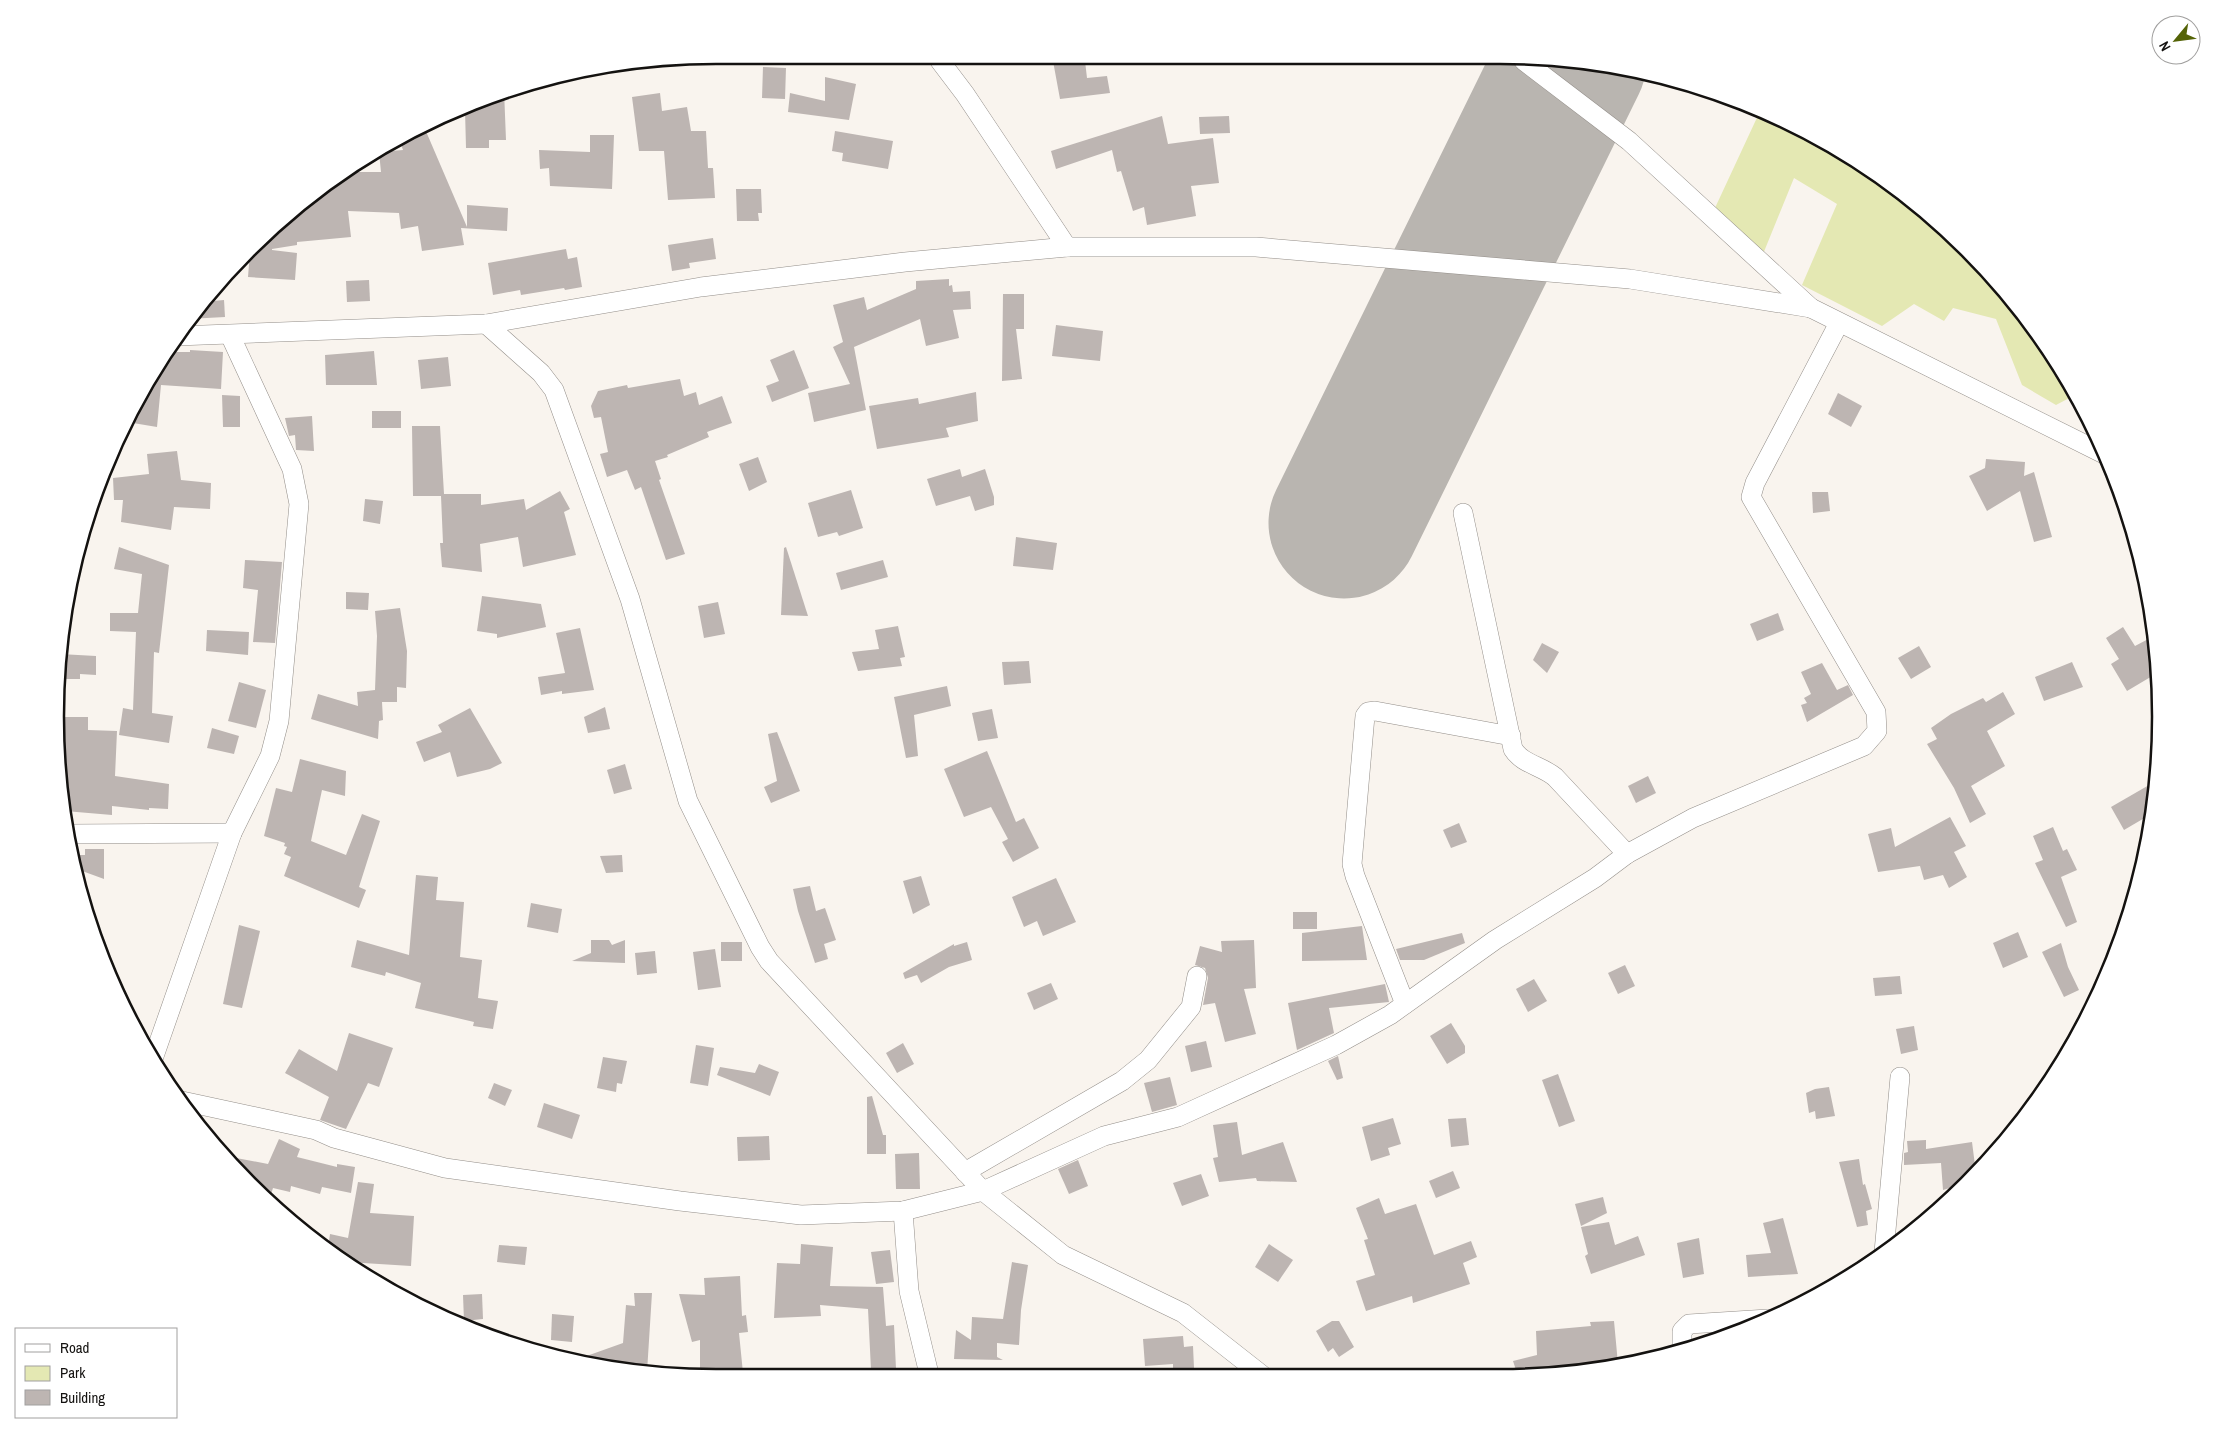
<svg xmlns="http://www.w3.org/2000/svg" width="2216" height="1433" viewBox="0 0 2216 1433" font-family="'Archivo Narrow',sans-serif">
<rect width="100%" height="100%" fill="#f9f4ee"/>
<path fill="#e4e8b3" d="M 1761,109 L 1830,144 L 1935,219 L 2024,314 L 2075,395 L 2056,405 L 2022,385 L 1996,319 L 1953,308 L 1944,321 L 1914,304 L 1882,326 L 1802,285 L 1837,204 L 1794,178 L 1761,259 L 1708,223 Z"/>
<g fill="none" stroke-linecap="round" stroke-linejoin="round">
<path stroke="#b9b5b0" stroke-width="151" d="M 1344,523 L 1571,61"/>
</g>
<g fill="#bdb5b2">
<path d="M 1053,61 L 1085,61 L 1087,78 L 1107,76 L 1110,93 L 1060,99 Z"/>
<path d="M 763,67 L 786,68 L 785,99 L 762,98 Z"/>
<path d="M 825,77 L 856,84 L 849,120 L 788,112 L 790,93 L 825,101 Z"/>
<path d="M 504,90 L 506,140 L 489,140 L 489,148 L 466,148 L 465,110 Z"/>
<path d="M 660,93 L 662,111 L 687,107 L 691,131 L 706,131 L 708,168 L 713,168 L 715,198 L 668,200 L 664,151 L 639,151 L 632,97 Z"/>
<path d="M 1162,116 L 1168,144 L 1213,138 L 1219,183 L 1191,186 L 1196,216 L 1147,225 L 1144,207 L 1133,211 L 1121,171 L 1117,172 L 1112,150 L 1056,169 L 1051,151 Z"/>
<path d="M 1229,116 L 1230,133 L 1200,134 L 1199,117 Z"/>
<path d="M 425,129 L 467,227 L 467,205 L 508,208 L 507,231 L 461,228 L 464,245 L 422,251 L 418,226 L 401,229 L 399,213 L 348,211 L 351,237 L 297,242 L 297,245 L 272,249 L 272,250 L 297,253 L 295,280 L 248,277 L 250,252 L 245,253 L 249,249 L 343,172 L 381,172 L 379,152 L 403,150 L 400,142 Z"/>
<path d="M 835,131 L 893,141 L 888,169 L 842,161 L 843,153 L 832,151 Z"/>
<path d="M 590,135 L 614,135 L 612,189 L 550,186 L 549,168 L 540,169 L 539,150 L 590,152 Z"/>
<path d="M 736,189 L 761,189 L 762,213 L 758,213 L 759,221 L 737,221 Z"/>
<path d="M 713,238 L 716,259 L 689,263 L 690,268 L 672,271 L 668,245 Z"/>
<path d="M 566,249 L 568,259 L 577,257 L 582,287 L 565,290 L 564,288 L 521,295 L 520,290 L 493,295 L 488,263 Z"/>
<path d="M 949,279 L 949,286 L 952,285 L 953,292 L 970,291 L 971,309 L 953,310 L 959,338 L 926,346 L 920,319 L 854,347 L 866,410 L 814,422 L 808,393 L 850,384 L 833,347 L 843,342 L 833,305 L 864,297 L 867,310 L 916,289 L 916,281 Z"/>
<path d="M 369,280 L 370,301 L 347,302 L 346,281 Z"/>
<path d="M 1003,294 L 1024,294 L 1024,329 L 1016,329 L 1022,379 L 1002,381 Z"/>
<path d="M 224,300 L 225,317 L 188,319 L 202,302 Z"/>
<path d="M 1056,325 L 1103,331 L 1100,361 L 1052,356 Z"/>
<path d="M 190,350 L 223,352 L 221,389 L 161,385 L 157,427 L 127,422 L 143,386 L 166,352 L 190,352 Z"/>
<path d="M 794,350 L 809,388 L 772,402 L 766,386 L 779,381 L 770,360 Z"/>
<path d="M 374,351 L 377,385 L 326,385 L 325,355 Z"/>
<path d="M 448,357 L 451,386 L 421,389 L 418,360 Z"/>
<path d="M 680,379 L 684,396 L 696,392 L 699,405 L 722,396 L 732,423 L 707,432 L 709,437 L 667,455 L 668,457 L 655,461 L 661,479 L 659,480 L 685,554 L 666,560 L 641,487 L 635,490 L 627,470 L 607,477 L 600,454 L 608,452 L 601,417 L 594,418 L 591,406 L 598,391 L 627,385 L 628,388 Z"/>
<path d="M 976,392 L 978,421 L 946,428 L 949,437 L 877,449 L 869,406 L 918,398 L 919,404 Z"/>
<path d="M 1838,393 L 1862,406 L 1851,427 L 1828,414 Z"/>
<path d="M 222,395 L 240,396 L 240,427 L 223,427 Z"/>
<rect x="372" y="411" width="29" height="17"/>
<path d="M 312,416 L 314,451 L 296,450 L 295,435 L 289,436 L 285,418 Z"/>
<path d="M 412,426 L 440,426 L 444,494 L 481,494 L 481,505 L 524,499 L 526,510 L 560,491 L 570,509 L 564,512 L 576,555 L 523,567 L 518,537 L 480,544 L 482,572 L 442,567 L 440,543 L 443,543 L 441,496 L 413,496 Z"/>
<path d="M 177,451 L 181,480 L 211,483 L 210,509 L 174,507 L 171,530 L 121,522 L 123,500 L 114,500 L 113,478 L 149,474 L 147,454 Z"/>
<path d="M 758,457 L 767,482 L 749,491 L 739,464 Z"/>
<path d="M 1986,459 L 2025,462 L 2024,476 L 2034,472 L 2052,537 L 2034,542 L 2020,491 L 1987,511 L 1969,476 L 1985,468 Z"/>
<path d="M 960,469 L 962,477 L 985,469 L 994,497 L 994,505 L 975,511 L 970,496 L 936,506 L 927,479 Z"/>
<path d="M 851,490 L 863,528 L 839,536 L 837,532 L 818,537 L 808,503 Z"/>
<path d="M 1812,492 L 1828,492 L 1830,511 L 1813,513 Z"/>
<path d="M 365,499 L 383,501 L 380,524 L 363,521 Z"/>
<path d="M 1016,537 L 1057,543 L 1053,570 L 1013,566 Z"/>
<path d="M 119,547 L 169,565 L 159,653 L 154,652 L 152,713 L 173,716 L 169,743 L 119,735 L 123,708 L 133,710 L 136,632 L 110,631 L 110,613 L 138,613 L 142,574 L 114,569 Z"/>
<path d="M 786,547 L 801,594 L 808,616 L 781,615 L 784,548 Z"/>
<path d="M 245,560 L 282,562 L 275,643 L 253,642 L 258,590 L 243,588 Z"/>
<path d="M 883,560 L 888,577 L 841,590 L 836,573 Z"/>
<path d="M 346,592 L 369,593 L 368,610 L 346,609 Z"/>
<path d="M 482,596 L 541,604 L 546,627 L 497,638 L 497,634 L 477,631 Z"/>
<path d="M 718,602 L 725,634 L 704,638 L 698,606 Z"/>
<path d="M 400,608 L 407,651 L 406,688 L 397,687 L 397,702 L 382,702 L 383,720 L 379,721 L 378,739 L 311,719 L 318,694 L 358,706 L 357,692 L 375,690 L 377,636 L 375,611 Z"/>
<path d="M 1778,613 L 1784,630 L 1757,641 L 1750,624 Z"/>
<path d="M 898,626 L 905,657 L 900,658 L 902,666 L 858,671 L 852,652 L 879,649 L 875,630 Z"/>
<path d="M 2123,627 L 2135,646 L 2154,636 L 2159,672 L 2127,691 L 2111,664 L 2119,659 L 2106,638 Z"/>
<path d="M 580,628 L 594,690 L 562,694 L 562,691 L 541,695 L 538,677 L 565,673 L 556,633 Z"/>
<path d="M 207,630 L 249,632 L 248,655 L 206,651 Z"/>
<path d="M 1542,643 L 1559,652 L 1547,673 L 1533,660 Z"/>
<path d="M 1919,646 L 1931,667 L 1911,679 L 1898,658 Z"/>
<path d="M 60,654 L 96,656 L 96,675 L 80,674 L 80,679 L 56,679 Z"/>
<path d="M 1029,661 L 1031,683 L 1004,685 L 1002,662 Z"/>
<path d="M 2072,662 L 2083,687 L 2044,701 L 2035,677 Z"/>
<path d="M 1822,663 L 1837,690 L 1848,685 L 1853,695 L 1807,722 L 1801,705 L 1807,703 L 1804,698 L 1811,694 L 1801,672 Z"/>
<path d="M 239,682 L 266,690 L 256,728 L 228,721 Z"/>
<path d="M 947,686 L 951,706 L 914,715 L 918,756 L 906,758 L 894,697 Z"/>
<path d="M 2003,692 L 2015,714 L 1987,731 L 2005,766 L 1971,786 L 1986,814 L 1970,823 L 1954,788 L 1927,744 L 1937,739 L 1931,728 L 1951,714 L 1983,698 L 1986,702 Z"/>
<path d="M 605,707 L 610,729 L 588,733 L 584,717 Z"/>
<path d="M 470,708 L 502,763 L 490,769 L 457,777 L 450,752 L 424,762 L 416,742 L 442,732 L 438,725 Z"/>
<path d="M 992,709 L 998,738 L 978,741 L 972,713 Z"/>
<path d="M 61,717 L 88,717 L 88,730 L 117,731 L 115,776 L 169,784 L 168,809 L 149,808 L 149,810 L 112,806 L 112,815 L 65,811 L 59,758 Z"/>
<path d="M 212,728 L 239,736 L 234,754 L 207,748 Z"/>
<path d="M 777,732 L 800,791 L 771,803 L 764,787 L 777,781 L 768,734 Z"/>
<path d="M 987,751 L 1016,822 L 1024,818 L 1039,848 L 1013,862 L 1002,842 L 1008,839 L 991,807 L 964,817 L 944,769 Z"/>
<path d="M 300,759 L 346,771 L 345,796 L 322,790 L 311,841 L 346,855 L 362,814 L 380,821 L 359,887 L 366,890 L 359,908 L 284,876 L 291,857 L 284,854 L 287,847 L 284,846 L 285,843 L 264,836 L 276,788 L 292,792 Z"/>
<path d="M 625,764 L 632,789 L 614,794 L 607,770 Z"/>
<path d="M 1648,776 L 1656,793 L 1636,803 L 1628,786 Z"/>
<path d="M 2156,781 L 2153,813 L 2124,830 L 2111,807 Z"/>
<path d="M 1950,817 L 1966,846 L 1954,852 L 1967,877 L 1949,888 L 1943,875 L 1924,880 L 1920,866 L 1878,872 L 1868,834 L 1891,828 L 1895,847 Z"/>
<path d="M 1459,823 L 1467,842 L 1451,848 L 1443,830 Z"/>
<path d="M 2053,827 L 2063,851 L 2067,849 L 2077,870 L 2061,877 L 2077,922 L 2066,927 L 2035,863 L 2043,860 L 2033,836 Z"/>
<path d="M 85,849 L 104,849 L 104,879 L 74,868 L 72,855 L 85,855 Z"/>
<path d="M 622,855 L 623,872 L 606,873 L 600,856 Z"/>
<path d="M 416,875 L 438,877 L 436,900 L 464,902 L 460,957 L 482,960 L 478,998 L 498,1001 L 493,1029 L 473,1026 L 474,1022 L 415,1008 L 421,983 L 386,972 L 385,976 L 351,967 L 357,940 L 409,955 Z"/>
<path d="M 921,876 L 930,905 L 913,914 L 903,881 Z"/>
<path d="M 1056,878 L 1076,922 L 1043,936 L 1037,921 L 1024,927 L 1012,897 Z"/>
<path d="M 810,886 L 816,911 L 825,908 L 836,940 L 824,944 L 828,959 L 815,963 L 798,911 L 793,889 Z"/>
<path d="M 531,903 L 562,909 L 558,933 L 527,927 Z"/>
<rect x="1293" y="912" width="24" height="17"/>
<path d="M 239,925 L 260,931 L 242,1008 L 223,1004 Z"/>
<path d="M 1362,926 L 1367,960 L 1302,961 L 1302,933 Z"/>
<path d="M 2018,932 L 2028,957 L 2003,968 L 1993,943 Z"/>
<path d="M 1462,933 L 1465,943 L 1424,960 L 1400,960 L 1396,949 Z"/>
<path d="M 591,940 L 609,940 L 612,945 L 625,940 L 625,963 L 572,961 L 591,953 Z"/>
<path d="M 1254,940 L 1256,988 L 1244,989 L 1256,1034 L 1225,1042 L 1215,1003 L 1203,1005 L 1208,978 L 1205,968 L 1195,965 L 1200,946 L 1222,952 L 1221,941 Z"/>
<rect x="721" y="942" width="21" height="19"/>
<path d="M 967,942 L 972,960 L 949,967 L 921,983 L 917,975 L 905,979 L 903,973 L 954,944 L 954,946 Z"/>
<path d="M 2061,943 L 2068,967 L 2079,990 L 2064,997 L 2042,952 Z"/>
<path d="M 715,949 L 721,987 L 698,990 L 693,952 Z"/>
<path d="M 655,951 L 657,973 L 637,975 L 635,953 Z"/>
<path d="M 1625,965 L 1635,986 L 1618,994 L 1608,973 Z"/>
<path d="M 1900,976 L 1902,994 L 1875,996 L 1873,978 Z"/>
<path d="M 1534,979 L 1547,1001 L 1528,1012 L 1516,989 Z"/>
<path d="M 1051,983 L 1058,999 L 1034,1010 L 1027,993 Z"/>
<path d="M 1385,984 L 1389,1002 L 1329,1008 L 1334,1033 L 1297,1050 L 1288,1003 Z"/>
<path d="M 1451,1023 L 1465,1046 L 1465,1053 L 1447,1064 L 1430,1036 Z"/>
<path d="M 1914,1026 L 1918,1050 L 1901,1054 L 1896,1029 Z"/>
<path d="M 349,1033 L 393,1048 L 379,1087 L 368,1083 L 346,1129 L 320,1120 L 329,1097 L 285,1073 L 299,1049 L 337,1071 Z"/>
<path d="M 1206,1041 L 1212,1067 L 1191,1072 L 1185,1046 Z"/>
<path d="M 903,1043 L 914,1064 L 897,1073 L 886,1053 Z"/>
<path d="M 696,1045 L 714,1048 L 708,1086 L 690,1083 Z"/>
<path d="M 1338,1056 L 1343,1078 L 1337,1080 L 1328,1061 Z"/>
<path d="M 603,1057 L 627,1061 L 622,1084 L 617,1083 L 616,1092 L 597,1088 Z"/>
<path d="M 759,1064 L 779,1072 L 770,1096 L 717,1075 L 720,1067 L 755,1073 Z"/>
<path d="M 1558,1074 L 1575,1121 L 1559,1127 L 1542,1080 Z"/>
<path d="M 1170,1077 L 1177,1105 L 1152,1112 L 1144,1083 Z"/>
<path d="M 494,1083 L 512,1090 L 505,1106 L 488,1098 Z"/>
<path d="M 1829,1087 L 1835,1116 L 1816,1119 L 1815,1111 L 1809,1113 L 1806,1093 L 1815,1089 Z"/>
<path d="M 872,1096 L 883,1135 L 886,1135 L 886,1154 L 867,1154 L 867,1097 Z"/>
<path d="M 544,1103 L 580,1115 L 572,1139 L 537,1127 Z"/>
<path d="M 1393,1118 L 1401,1144 L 1388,1148 L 1390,1155 L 1371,1161 L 1362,1127 Z"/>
<path d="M 1466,1118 L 1469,1145 L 1451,1147 L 1448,1119 Z"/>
<path d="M 1237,1122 L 1242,1155 L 1283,1142 L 1297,1182 L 1257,1181 L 1256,1178 L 1219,1182 L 1213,1158 L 1218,1157 L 1213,1125 Z"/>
<path d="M 769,1136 L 770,1160 L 738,1161 L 737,1137 Z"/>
<path d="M 279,1139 L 300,1149 L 297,1157 L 337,1167 L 337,1164 L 355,1167 L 351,1193 L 322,1187 L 320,1194 L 291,1186 L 290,1192 L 273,1188 L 269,1201 L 231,1157 L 268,1164 Z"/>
<path d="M 1926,1140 L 1926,1149 L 1972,1142 L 1976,1173 L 1963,1184 L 1943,1190 L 1941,1163 L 1904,1165 L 1904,1153 L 1908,1152 L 1907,1141 Z"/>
<path d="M 919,1153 L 920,1189 L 896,1189 L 895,1154 Z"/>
<path d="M 1859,1159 L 1863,1185 L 1865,1184 L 1872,1209 L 1866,1211 L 1868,1225 L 1857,1227 L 1839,1162 Z"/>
<path d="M 1078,1160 L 1088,1186 L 1069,1194 L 1058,1169 Z"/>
<path d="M 1453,1171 L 1460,1188 L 1436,1198 L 1429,1181 Z"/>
<path d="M 1201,1174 L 1209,1196 L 1182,1206 L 1173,1183 Z"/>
<path d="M 358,1182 L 374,1184 L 370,1213 L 414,1216 L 411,1266 L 347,1262 L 328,1248 L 330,1234 L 348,1238 Z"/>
<path d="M 1603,1197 L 1607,1213 L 1581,1226 L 1575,1204 Z"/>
<path d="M 1379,1198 L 1385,1214 L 1416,1204 L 1434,1255 L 1471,1241 L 1477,1257 L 1463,1263 L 1470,1284 L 1413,1303 L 1412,1296 L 1366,1311 L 1356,1281 L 1375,1275 L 1364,1240 L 1368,1239 L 1356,1208 Z"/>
<path d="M 1783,1218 L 1798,1274 L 1748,1277 L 1746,1255 L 1771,1253 L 1763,1223 Z"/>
<path d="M 1609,1222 L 1615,1245 L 1638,1236 L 1645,1255 L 1591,1274 L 1585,1256 L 1588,1254 L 1581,1227 Z"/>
<path d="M 1699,1238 L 1704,1274 L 1683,1278 L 1677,1243 Z"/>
<path d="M 801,1244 L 833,1247 L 830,1286 L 883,1287 L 886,1326 L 894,1325 L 896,1369 L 871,1370 L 868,1309 L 820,1305 L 821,1316 L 774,1318 L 777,1263 L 800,1264 Z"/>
<path d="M 1269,1244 L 1293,1260 L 1278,1282 L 1255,1267 Z"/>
<path d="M 499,1245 L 527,1247 L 525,1265 L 497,1262 Z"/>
<path d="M 890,1250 L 894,1282 L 876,1284 L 871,1252 Z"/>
<path d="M 1012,1262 L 1028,1265 L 1021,1310 L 1019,1345 L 997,1343 L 997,1357 L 1003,1360 L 954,1359 L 956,1330 L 971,1340 L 972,1317 L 1003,1319 Z"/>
<path d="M 740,1276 L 742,1316 L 746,1315 L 748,1332 L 739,1333 L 743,1373 L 700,1373 L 700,1340 L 692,1342 L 679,1294 L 705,1295 L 704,1278 Z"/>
<path d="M 634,1293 L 652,1293 L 647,1372 L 630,1372 L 613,1368 L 614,1360 L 590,1361 L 582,1359 L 581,1358 L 623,1343 L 626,1305 L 635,1306 Z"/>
<path d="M 482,1294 L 483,1319 L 464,1321 L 463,1295 Z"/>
<path d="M 552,1314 L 574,1316 L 572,1342 L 551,1340 Z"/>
<path d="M 1332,1321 L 1339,1321 L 1354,1347 L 1339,1357 L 1333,1348 L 1328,1352 L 1316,1331 Z"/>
<path d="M 1614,1321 L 1618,1364 L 1542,1377 L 1518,1376 L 1513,1361 L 1537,1355 L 1536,1331 L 1591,1326 L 1590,1322 Z"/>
<path d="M 1183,1336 L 1184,1347 L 1193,1346 L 1194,1368 L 1173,1370 L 1173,1364 L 1145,1366 L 1143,1339 Z"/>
</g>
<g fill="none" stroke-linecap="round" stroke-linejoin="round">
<defs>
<g id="minor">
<path d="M 940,61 L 965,94 L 1067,247"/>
<path d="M 1524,61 L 1629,141 L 1811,308 L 2104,454"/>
<path d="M 486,324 L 541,373 L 554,390 L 630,599 L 688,801 L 760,947 L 769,961 L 983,1191 L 1063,1255 L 1183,1313 L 1262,1375"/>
<path d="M 177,336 L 486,324 L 701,287 L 905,262 L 1067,247 L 1256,247 L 1630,279 L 1811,308"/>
<path d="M 1463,513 L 1513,749 C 1522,764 1542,766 1555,777 L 1627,854"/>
<path d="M 69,834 L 232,833"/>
<path d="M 1405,1004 L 1355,876 L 1352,864 L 1365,716 L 1368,712 L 1375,711 L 1511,736"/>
<path d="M 153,1059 L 232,833 L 270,756 L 279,721 L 299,504 L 292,469 L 230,335"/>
<path d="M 182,1101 L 316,1130 L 334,1138 L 445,1168 L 680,1201 L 801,1215 L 903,1211 L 983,1191 L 1104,1136 L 1178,1117 L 1336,1045 L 1390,1015 L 1495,940 L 1595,878 L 1627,854 L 1693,818 L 1864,746 L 1877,731 L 1876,712 L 1751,497 L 1755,483 L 1839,323"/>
<path d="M 965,1172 L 1122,1081 L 1148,1060 L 1191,1007 L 1197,976"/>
<path d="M 903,1211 L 909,1291 L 929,1374"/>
<path d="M 1884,1252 L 1900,1077"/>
<path d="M 1682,1351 L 1682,1331 L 1689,1324 L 1768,1319"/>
</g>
</defs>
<use href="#minor" stroke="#938e89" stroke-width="20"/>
<use href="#minor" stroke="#fff" stroke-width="19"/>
</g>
<path d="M0 0H2216V1433H0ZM716 64H1500A652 652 0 0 1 2152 716V717A652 652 0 0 1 1500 1369H716A652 652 0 0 1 64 717V716A652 652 0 0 1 716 64Z" fill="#fff" fill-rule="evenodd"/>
<path fill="none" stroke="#141210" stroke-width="2.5" d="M716 64H1500A652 652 0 0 1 2152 716V717A652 652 0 0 1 1500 1369H716A652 652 0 0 1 64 717V716A652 652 0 0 1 716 64Z"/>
<rect x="15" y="1328" width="162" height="90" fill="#ffffff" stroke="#a1a09f"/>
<rect x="25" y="1344" width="25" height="8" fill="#ffffff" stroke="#a1a09f"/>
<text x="60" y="1353" font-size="15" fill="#141210">Road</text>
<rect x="25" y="1366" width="25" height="15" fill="#e4e8b3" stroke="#a1a09f"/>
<text x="60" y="1378" font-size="15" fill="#141210">Park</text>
<rect x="25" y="1390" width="25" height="15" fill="#bdb5b2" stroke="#a1a09f"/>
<text x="60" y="1403" font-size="15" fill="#141210">Building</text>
<g transform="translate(2176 40) rotate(241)"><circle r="24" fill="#ffffff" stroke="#a1a09f"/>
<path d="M0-4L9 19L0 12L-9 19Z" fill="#546307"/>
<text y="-8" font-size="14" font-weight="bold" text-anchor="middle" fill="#141210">N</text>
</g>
</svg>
